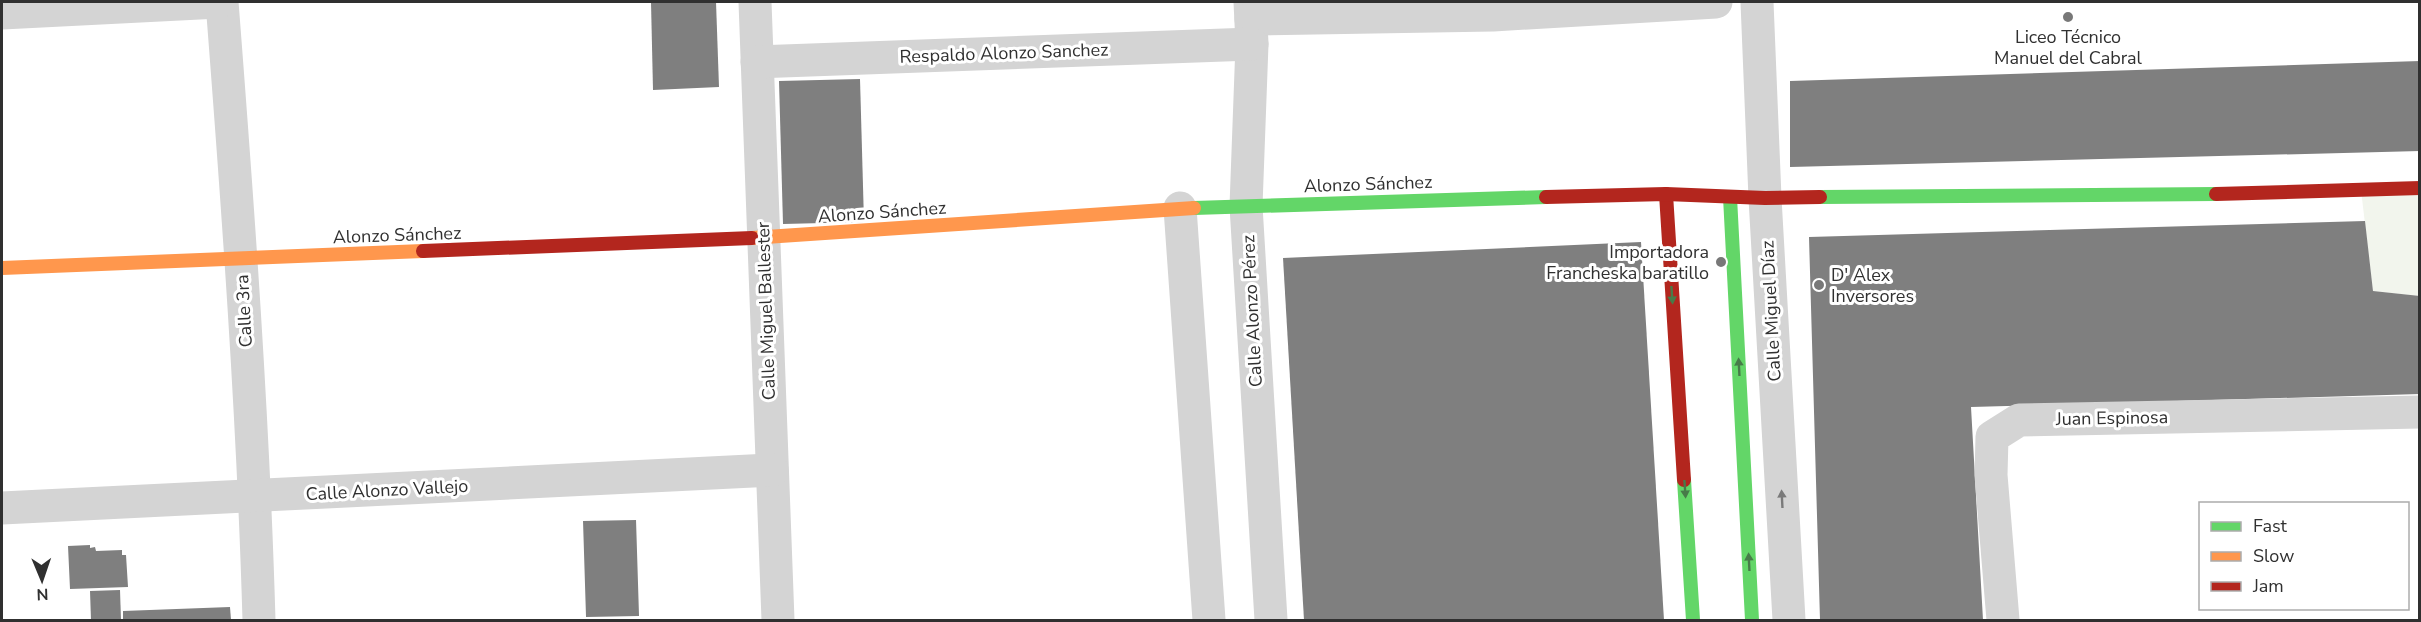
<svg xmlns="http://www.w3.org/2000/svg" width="2421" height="622" viewBox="0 0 2421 622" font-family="'Nunito Sans',sans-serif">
<rect width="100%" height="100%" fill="#fff"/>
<path fill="#f2f5ed" d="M 2419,188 L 2419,296 L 2373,291 L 2361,190 Z"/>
<g fill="#7f7f7f">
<path d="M 651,2 L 716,2 L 719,87 L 653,90 Z"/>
<path d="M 2420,61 L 2420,151 L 1790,167 L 1790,81 Z"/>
<path d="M 860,79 L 864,222 L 783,224 L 779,81 Z"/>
<path d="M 2365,221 L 2373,291 L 2420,296 L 2420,394 L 1971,407 L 1983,620 L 1820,620 L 1809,237 Z"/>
<path d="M 1641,242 L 1664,620 L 1304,620 L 1283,258 Z"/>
<path d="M 636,520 L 639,616 L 586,617 L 583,521 Z"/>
<path d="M 90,545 L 90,548 L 95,547 L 96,551 L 122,550 L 122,555 L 126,555 L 128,587 L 70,589 L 68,546 Z"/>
<path d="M 120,590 L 121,620 L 91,620 L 90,591 Z"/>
<path d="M 230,607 L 231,620 L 123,620 L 123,611 Z"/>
</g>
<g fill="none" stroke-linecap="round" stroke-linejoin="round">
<g stroke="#d4d4d4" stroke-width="33">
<path d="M 222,2 C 238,208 253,414 259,620"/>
<path d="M 755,2 L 778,620"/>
<path d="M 1250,2 L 1252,44 L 1246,206 L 1271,620"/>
<path d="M 1757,2 L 1765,198 L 1789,620"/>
<path d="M 2,13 L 219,2"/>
<path d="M 1251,19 L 1493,15 L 1716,2"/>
<path d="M 757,62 L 1252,44"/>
<path d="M 1180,208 L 1209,620"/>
<path d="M 2,508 L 772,470"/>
<path d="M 2003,620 L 1991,475 L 1992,437 L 2019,420 L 2420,412"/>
</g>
<g stroke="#63d668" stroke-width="14">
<path d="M 1730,197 L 1752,620"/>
<path d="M 1820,197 L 2216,194"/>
<path d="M 1194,208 L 1546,197"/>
<path d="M 1684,480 L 1693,620"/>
</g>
<g stroke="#ff974d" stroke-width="14">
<path d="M 752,238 L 1194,208"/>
<path d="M 2,268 L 423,251"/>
</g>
<g stroke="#b3261e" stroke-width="14">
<path d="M 1666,194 L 1684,480"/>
<path d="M 2216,194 L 2420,188"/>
<path d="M 1546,197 L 1666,194 L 1765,198 L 1820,197"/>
<path d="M 423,251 L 752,238"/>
</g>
</g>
<defs><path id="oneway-solid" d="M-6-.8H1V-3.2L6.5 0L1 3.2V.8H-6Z" transform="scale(1.5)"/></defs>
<g fill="#477b49">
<use href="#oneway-solid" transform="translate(1672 295) rotate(86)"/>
<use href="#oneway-solid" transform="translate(1739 367) rotate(-93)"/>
<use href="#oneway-solid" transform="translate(1685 489) rotate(86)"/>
<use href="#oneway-solid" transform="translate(1749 562) rotate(-93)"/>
</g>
<use fill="#7a7a7a" href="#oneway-solid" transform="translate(1782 499) rotate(-93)"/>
<g fill="#787878" stroke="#fff" stroke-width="2">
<circle cx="2068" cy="17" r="6"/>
<circle cx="1721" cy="262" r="6"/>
<circle cx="1819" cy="285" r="6"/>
</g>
<g text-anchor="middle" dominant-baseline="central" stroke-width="6" stroke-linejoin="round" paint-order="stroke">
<g font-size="18" fill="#303030" stroke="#fff">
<text x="2068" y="37">Liceo Técnico<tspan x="2068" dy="21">Manuel del Cabral</tspan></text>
<text x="1709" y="252" text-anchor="end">Importadora<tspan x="1709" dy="21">Francheska baratillo</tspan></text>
<text x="1831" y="275" text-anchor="start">D' Alex<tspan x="1831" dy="21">Inversores</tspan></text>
</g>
<g font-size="18" fill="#303030" stroke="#fff">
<text transform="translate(1004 53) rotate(-2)">Respaldo Alonzo Sanchez</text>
<text transform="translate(1368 184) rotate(-2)">Alonzo Sánchez</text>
<text transform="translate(882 212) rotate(-4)">Alonzo Sánchez</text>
<text transform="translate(397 235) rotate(-2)">Alonzo Sánchez</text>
<text transform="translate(244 311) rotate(-93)">Calle 3ra</text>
<text transform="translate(766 311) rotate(-92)">Calle Miguel Ballester</text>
<text transform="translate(1252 311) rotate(-93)">Calle Alonzo Pérez</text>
<text transform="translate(1771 311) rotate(-93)">Calle Miguel Díaz</text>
<text transform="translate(2112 418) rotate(-1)">Juan Espinosa</text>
<text transform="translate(387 490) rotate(-3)">Calle Alonzo Vallejo</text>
</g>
</g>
<rect width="2421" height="622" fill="none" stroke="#303030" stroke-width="6"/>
<rect x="2199" y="502" width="210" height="108" fill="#ffffff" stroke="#acacac" stroke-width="1.5"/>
<rect x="2211" y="522" width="30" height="9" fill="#63d668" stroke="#acacac" stroke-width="1.5"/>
<text x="2253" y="532" font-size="18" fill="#303030">Fast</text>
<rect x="2211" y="552" width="30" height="9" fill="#ff974d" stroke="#acacac" stroke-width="1.5"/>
<text x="2253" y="562" font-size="18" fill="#303030">Slow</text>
<rect x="2211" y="582" width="30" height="9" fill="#b3261e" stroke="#acacac" stroke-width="1.5"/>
<text x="2253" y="592" font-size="18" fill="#303030">Jam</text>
<g transform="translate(42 580) rotate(178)" stroke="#ffffff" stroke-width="4.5" paint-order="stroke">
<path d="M0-4.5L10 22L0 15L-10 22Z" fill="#303030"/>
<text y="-9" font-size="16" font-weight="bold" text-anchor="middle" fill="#303030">N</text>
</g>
</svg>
